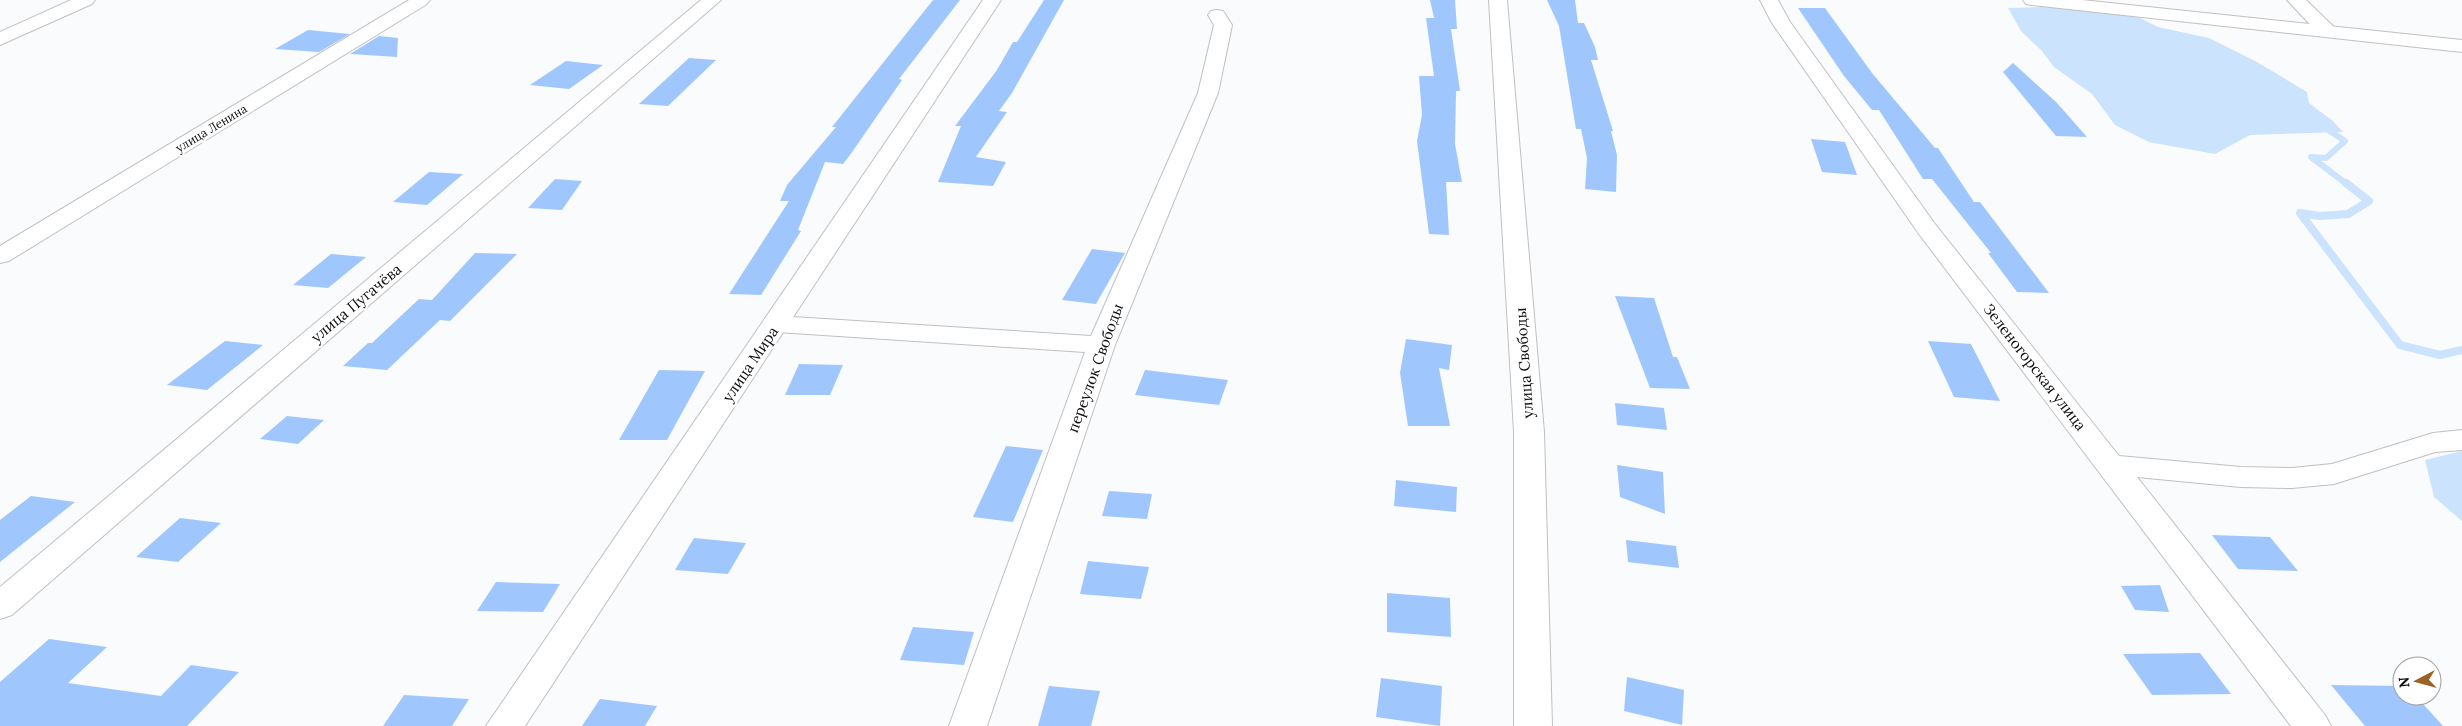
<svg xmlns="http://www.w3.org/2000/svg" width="2462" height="726" viewBox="0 0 2462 726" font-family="Lora,serif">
<rect width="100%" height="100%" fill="#f9fbfd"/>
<g fill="#cce3fd">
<path d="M 2043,7 L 2136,16 L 2158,27 L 2209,38 L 2257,62 L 2307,92 L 2309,103 L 2333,121 L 2343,132 L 2250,135 L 2215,154 L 2149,142 L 2115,125 L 2092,94 L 2054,67 L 2042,51 L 2021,31 L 2008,8 Z"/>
<path d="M 2462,451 L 2462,521 L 2434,497 L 2425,460 Z"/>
</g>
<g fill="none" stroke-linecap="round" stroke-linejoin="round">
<path stroke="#cce3fd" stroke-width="6" d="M 2322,126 L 2345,141 L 2326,158 L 2311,157 L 2348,185"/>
<path stroke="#cce3fd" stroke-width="8" d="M 2346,183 L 2369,201 L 2348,214 L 2320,216 L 2300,213 L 2400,345 L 2440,355 L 2462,350"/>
</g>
<g fill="#a0c7fd">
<path d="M 933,0 L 960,0 L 899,79 L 902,80 L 850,155 L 843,164 L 825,162 L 798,230 L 801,231 L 761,295 L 729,294 L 789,201 L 780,201 L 787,185 L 836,127 L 832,127 Z"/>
<path d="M 1044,0 L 1064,0 L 1012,93 L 999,111 L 1007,112 L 976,157 L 1006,162 L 993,186 L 938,182 L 961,126 L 955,126 L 997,70 L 1013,42 L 1017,42 Z"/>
<path d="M 1430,0 L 1455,0 L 1457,29 L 1451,29 L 1460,91 L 1456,91 L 1455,144 L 1462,182 L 1446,182 L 1449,235 L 1429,234 L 1417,141 L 1422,115 L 1419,76 L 1434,76 L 1426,18 L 1434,18 Z"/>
<path d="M 1547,0 L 1575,0 L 1578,23 L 1584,23 L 1595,47 L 1598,60 L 1591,60 L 1613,131 L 1611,131 L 1617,155 L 1616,192 L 1585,189 L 1587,158 L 1581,129 L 1576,129 L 1559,26 Z"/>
<path d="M 1798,8 L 1825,8 L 1872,73 L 1935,148 L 1938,148 L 1974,202 L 1980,202 L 2049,293 L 2017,292 L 1988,253 L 1991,253 L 1932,179 L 1923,179 L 1879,110 L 1872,110 L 1844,76 Z"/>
<path d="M 308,30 L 350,34 L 319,52 L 275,49 Z"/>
<path d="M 379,36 L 398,38 L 397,57 L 350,54 Z"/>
<path d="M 689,58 L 716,60 L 668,106 L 639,104 Z"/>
<path d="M 566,61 L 603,65 L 569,89 L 530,85 Z"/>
<path d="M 2013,63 L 2057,103 L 2087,137 L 2056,136 L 2003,72 Z"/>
<path d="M 1811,139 L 1845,142 L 1857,175 L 1822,172 Z"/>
<path d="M 429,172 L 463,174 L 427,205 L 393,202 Z"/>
<path d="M 555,179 L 582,181 L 562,210 L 528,208 Z"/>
<path d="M 1092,249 L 1125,253 L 1096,304 L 1062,300 Z"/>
<path d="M 475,253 L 517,254 L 450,321 L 440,320 L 387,370 L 343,366 L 368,343 L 372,343 L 419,299 L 432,300 Z"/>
<path d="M 331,254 L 366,257 L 328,288 L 293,285 Z"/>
<path d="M 1615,296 L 1654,298 L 1673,357 L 1677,357 L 1690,389 L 1650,388 Z"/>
<path d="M 1406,339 L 1452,345 L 1449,370 L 1439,368 L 1450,426 L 1408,426 L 1400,373 Z"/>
<path d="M 225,341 L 263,345 L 207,390 L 167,385 Z"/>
<path d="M 1928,341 L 1971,344 L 2000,401 L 1954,397 Z"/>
<path d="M 799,364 L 843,365 L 830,395 L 785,395 Z"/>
<path d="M 659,370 L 705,371 L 667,440 L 619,440 Z"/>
<path d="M 1145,370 L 1228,380 L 1219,405 L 1135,395 Z"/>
<path d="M 1615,403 L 1664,408 L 1667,430 L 1617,425 Z"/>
<path d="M 287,416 L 324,420 L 298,444 L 260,439 Z"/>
<path d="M 1006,446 L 1043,450 L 1013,522 L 973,517 Z"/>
<path d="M 1617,465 L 1663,472 L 1665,514 L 1620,497 Z"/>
<path d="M 1396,480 L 1457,487 L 1456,512 L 1394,506 Z"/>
<path d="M 1109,491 L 1152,494 L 1147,519 L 1102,516 Z"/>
<path d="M 31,496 L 75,502 L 0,562 L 0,520 Z"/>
<path d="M 180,518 L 221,523 L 178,562 L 136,557 Z"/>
<path d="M 2212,535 L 2270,537 L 2298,571 L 2238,569 Z"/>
<path d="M 694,538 L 746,543 L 728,574 L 675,570 Z"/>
<path d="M 1626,540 L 1676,546 L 1679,568 L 1628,562 Z"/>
<path d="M 1088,561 L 1149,567 L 1141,599 L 1080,594 Z"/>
<path d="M 496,582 L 560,584 L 543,612 L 477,611 Z"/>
<path d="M 2160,585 L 2169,612 L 2135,610 L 2121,586 Z"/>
<path d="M 1387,593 L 1450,598 L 1451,637 L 1387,632 Z"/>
<path d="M 913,627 L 974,632 L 964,665 L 900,660 Z"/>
<path d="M 49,639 L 107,647 L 68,683 L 161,696 L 191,665 L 239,672 L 187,726 L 0,726 L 0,682 Z"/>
<path d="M 2200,653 L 2231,694 L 2152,695 L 2123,654 Z"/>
<path d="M 1627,677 L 1684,690 L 1682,725 L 1624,711 Z"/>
<path d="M 1381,678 L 1442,686 L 1440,726 L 1376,717 Z"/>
<path d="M 2331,685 L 2402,686 L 2402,696 L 2416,696 L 2443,726 L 2365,726 Z"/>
<path d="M 1049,686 L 1100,691 L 1091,726 L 1038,726 Z"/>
<path d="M 404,695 L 469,699 L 452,726 L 383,726 Z"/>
<path d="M 600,699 L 657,706 L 645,726 L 582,726 Z"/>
</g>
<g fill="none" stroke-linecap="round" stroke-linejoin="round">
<defs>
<g id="minor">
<path d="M 409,0 L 430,0 L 427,4 L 9,261 L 0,263 L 0,246 Z"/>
<path d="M 701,0 L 721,0 L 12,615 L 0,619 L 0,587 Z"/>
<path d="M 1760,0 L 1778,0 L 1790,22 L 1935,224 L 2119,456 L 2241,467 L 2292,468 L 2332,464 L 2433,433 L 2462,430 L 2462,450 L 2435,452 L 2334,484 L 2292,488 L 2241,487 L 2137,477 L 2325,715 L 2331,726 L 2291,726 L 1919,234 L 1772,23 Z"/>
<path d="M 2287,0 L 2306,0 L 2334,27 L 2336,31 L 2334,35 L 2320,35 Z"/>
<path d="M 1217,10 L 1223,11 L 1232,25 L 1218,93 L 1115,345 L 987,726 L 949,726 L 1085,352 L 777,332 L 768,330 L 764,324 L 768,318 L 777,316 L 1091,336 L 1198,93 L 1214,25 L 1208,15 L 1211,11 Z"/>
</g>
<g id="tertiary">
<path d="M 71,0 L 95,0 L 92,4 L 0,45 L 0,32 Z"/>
<path d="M 983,0 L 1001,0 L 525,726 L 486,726 Z"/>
<path d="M 1489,0 L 1507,0 L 1544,432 L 1552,726 L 1514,726 L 1514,432 Z"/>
<path d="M 2023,0 L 2082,0 L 2462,40 L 2462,52 L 2032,5 L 2026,4 Z"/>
</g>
</defs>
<use href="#minor" stroke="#bec0c2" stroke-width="2"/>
<use href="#tertiary" stroke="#bec0c2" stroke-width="2"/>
<use href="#minor" fill="#fff" fill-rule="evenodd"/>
<use href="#tertiary" fill="#fff" fill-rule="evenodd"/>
</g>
<g text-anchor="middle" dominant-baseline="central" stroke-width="4.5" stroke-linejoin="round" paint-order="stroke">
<g font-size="12" fill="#0f0f10" stroke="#fff">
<text transform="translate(211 128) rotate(-31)">улица Ленина</text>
</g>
<g font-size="15" fill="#0f0f10" stroke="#fff">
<text transform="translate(356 303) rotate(-40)">улица Пугачёва</text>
<text transform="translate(1524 363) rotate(-94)">улица Свободы</text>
<text transform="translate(750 364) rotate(-56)">улица Мира</text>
<text transform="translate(2035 367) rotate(52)">Зеленогорская улица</text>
<text transform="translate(1095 368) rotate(-70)">переулок Свободы</text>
</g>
</g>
<g transform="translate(2417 681) rotate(264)"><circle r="24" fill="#ffffff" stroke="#9f9f9f"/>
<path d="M0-4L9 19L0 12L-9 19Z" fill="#9e6026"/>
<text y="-8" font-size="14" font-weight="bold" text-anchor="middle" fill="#0f0f10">N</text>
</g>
</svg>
